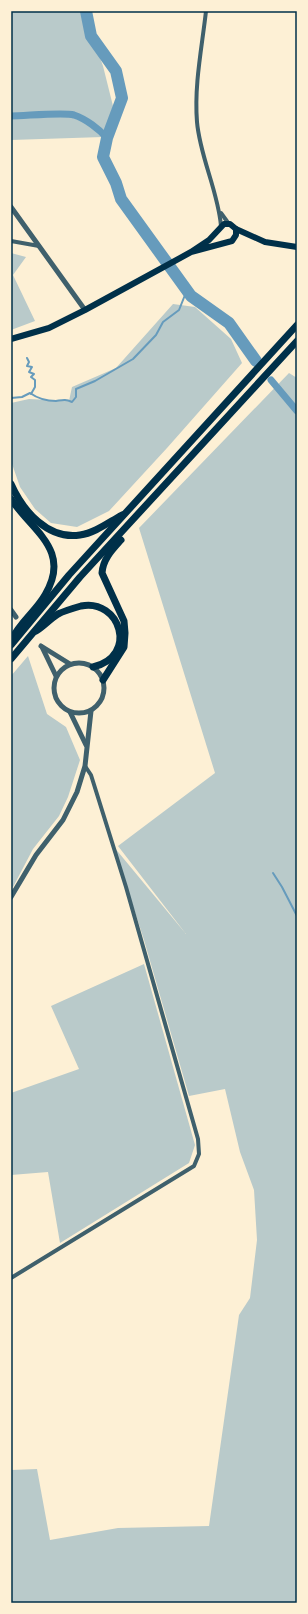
<svg xmlns="http://www.w3.org/2000/svg" width="308" height="1614" viewBox="0 0 308 1614" font-family="'DM Sans',sans-serif">
<rect width="100%" height="100%" fill="#fdf0d5"/>
<g fill="#b9caca">
<path d="M 11,11 L 83,11 L 103,66 L 113,106 L 103,137 L 11,140 Z"/>
<path d="M 11,253 L 26,257 L 13,275 L 35,321 L 11,330 Z"/>
<path d="M 173,304 L 195,307 L 231,339 L 242,363 L 167,448 L 109,511 L 77,527 L 51,523 L 35,509 L 20,487 L 11,461 L 11,403 L 29,399 L 69,401 L 72,387 L 116,368 Z"/>
<path d="M 289,373 L 297,378 L 297,1603 L 11,1603 L 11,1470 L 37,1469 L 50,1540 L 118,1528 L 209,1526 L 239,1315 L 250,1298 L 257,1240 L 254,1190 L 240,1152 L 225,1089 L 189,1096 L 144,940 L 114,847 L 186,934 L 118,846 L 215,773 L 139,528 Z"/>
<path d="M 28,656 L 47,714 L 66,727 L 80,760 L 68,797 L 59,816 L 33,849 L 13,887 L 11,886 L 11,676 Z"/>
<path d="M 144,964 L 195,1145 L 189,1163 L 60,1243 L 48,1172 L 11,1175 L 11,1093 L 79,1069 L 51,1006 Z"/>
</g>
<g fill="none" stroke-linecap="round" stroke-linejoin="round">
<g stroke="#669bbc" stroke-width="2">
<path d="M 27,358 L 29,362 L 27,366 L 32,367 L 29,372 L 34,374 L 31,377 L 35,380 L 35,387 L 31,394"/>
<path d="M 11,398 L 22,397 L 30,393 C 37,398 47,401 56,401 C 63,400 65,399 72,402 L 76,397 L 76,389 L 95,381 L 133,359 L 156,335 L 163,322 L 179,310 L 187,290"/>
<path d="M 273,873 L 282,887 L 297,916"/>
</g>
<g stroke="#669bbc" stroke-width="7">
<path d="M 11,116 C 25,116 63,112 74,115 C 86,119 99,129 107,138"/>
<path d="M 271,380 L 297,411"/>
</g>
<path stroke="#669bbc" stroke-width="12" d="M 86,11 L 91,36 L 116,71 L 122,98 L 107,138 L 103,157 L 116,183 L 121,199 L 191,296 L 229,323 L 256,361"/>
<g stroke="#3f606c" stroke-width="4">
<path d="M 206,11 C 202,47 194,85 197,122 C 200,157 218,191 221,226"/>
<path d="M 221,213 L 229,224"/>
<path d="M 11,241 L 39,246"/>
<path d="M 11,1278 L 194,1166 L 199,1154 L 198,1139 L 126,887 L 91,775 L 85,766"/>
</g>
<g stroke="#3f606c" stroke-width="5">
<path d="M 11,207 L 85,310"/>
<path d="M 11,610 L 16,617"/>
<path d="M 41,646 L 70,664"/>
<path d="M 42,647 L 56,676"/>
<circle cx="79" cy="688" r="25"/>
<path d="M 70,712 L 86,745"/>
<path d="M 11,897 L 36,855 L 63,820 L 77,792 L 85,766 L 91,711"/>
</g>
<path stroke="#003049" stroke-width="6" d="M 11,339 L 49,328 L 85,310 L 191,252 L 209,240 L 224,224 L 230,224 L 236,229 L 236,235 L 232,241 L 191,252"/>
<path stroke="#003049" stroke-width="6" d="M 236,229 L 265,242 L 297,247"/>
<g stroke="#003049" stroke-width="7">
<path d="M 11,484 C 23,511 48,540 80,535 C 95,533 109,522 122,515"/>
<path d="M 11,499 C 32,531 72,550 45,595 C 36,611 20,622 12,639"/>
<path d="M 36,631 C 44,626 50,619 58,614 C 64,611 74,608 81,606 C 120,598 139,656 93,667"/>
<path d="M 11,645 L 69,575 L 297,325"/>
<path d="M 11,659 L 80,577 L 297,341"/>
<path d="M 103,680 L 124,647 L 125,633 L 124,621 L 102,573 C 103,559 112,550 121,540"/>
</g>
</g>
<rect width="308" height="1614" fill="none" stroke="#fdf0d5" stroke-width="24"/>
<rect x="12" y="12" width="284" height="1590" fill="none" stroke="#003049" stroke-width="1.5"/>
</svg>
